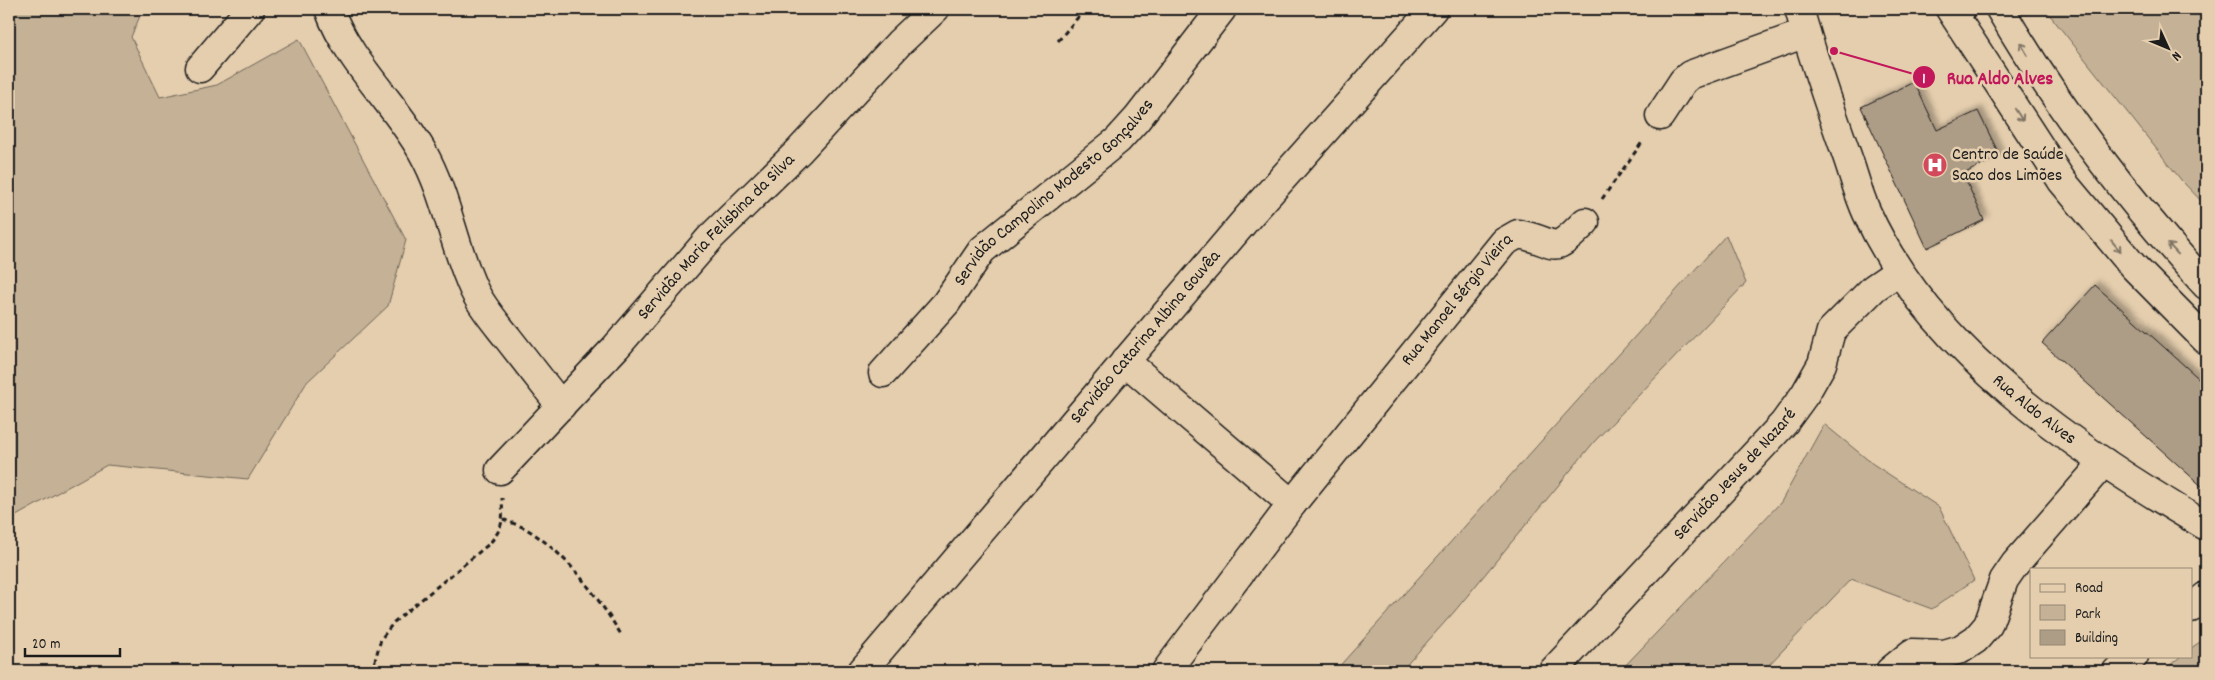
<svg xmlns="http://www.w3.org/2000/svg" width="2215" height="680" viewBox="0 0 2215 680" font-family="Dekko,sans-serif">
<defs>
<filter id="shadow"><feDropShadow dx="4.5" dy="-4.5" stdDeviation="2.5" flood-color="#0004"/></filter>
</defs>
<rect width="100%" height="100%" fill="#e5ceae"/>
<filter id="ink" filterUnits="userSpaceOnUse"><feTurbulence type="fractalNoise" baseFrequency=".02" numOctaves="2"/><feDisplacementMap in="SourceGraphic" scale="10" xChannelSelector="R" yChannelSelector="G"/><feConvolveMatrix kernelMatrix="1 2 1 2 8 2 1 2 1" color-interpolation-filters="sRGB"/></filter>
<g filter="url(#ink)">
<g fill="#c4b196" stroke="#706659">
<path d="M 9,9 L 143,9 L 131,37 L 160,97 L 217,85 L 299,39 L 406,240 L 388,306 L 307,382 L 248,479 L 107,465 L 9,520 Z"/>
<path d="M 2045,9 L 2206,9 L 2206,206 L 2182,181 Z"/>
<path d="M 1726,235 L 1746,283 L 1594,442 L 1454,612 L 1401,671 L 1335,671 Z"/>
<path d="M 1824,424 L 1873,464 L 1939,507 L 1974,580 L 1932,609 L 1851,579 L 1763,671 L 1620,671 L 1781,502 Z"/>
<path d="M 2206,638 L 2206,671 L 2163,671 L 2181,656 L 2191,656 L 2191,648 Z"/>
</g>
<g fill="#ad9c86" stroke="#1c1c1c" filter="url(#shadow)">
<path d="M 1914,82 L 1937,130 L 1978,111 L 2000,156 L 1963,174 L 1984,220 L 1927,248 L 1861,107 Z"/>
<path d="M 2095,285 L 2206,385 L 2206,490 L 2042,343 Z"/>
</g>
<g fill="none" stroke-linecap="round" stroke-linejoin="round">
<defs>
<g id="minor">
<path d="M 329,9 C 349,63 394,102 422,151 C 447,195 453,245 474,290 C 482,307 496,323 507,337 C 525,360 543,383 561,406"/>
<path id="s1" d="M 1799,9 C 1813,57 1829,105 1846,153 C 1853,172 1858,194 1867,213 C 1930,352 2078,451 2206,526"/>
<path d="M 200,68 L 250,9"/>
<path d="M 1660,116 L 1683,81 L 1690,75 L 1806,33"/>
<path d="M 1125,361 L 1292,504"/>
<path id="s2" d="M 883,373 L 946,303 L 982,250 L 1118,140 L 1137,119 L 1222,9"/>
<path id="s3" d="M 500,470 L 616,347 L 711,237 L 799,151 L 899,43 L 935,9"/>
<path d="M 2191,608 L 2206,596"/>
<path id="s4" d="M 862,671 L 1249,216 L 1433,9"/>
<path id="s5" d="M 1166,671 L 1292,504 L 1504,242 L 1518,234 C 1559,241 1549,259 1585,222"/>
<path id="s6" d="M 1553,671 L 1784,423 L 1805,394 L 1822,364 L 1831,331 L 1874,288 L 1899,271"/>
<path d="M 1890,671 L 1912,653 L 1944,654 L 1961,649 L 1976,639 L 1988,625 L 2004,580 L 2015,564 L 2104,462"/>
<path d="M 2117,671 L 2134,656"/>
</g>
<g id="major">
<path d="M 1950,9 L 2062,181 L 2133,266 L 2206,340"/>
<path d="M 2000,9 C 2059,110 2127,199 2206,285"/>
</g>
<path id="highway" d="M 1955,15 L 1961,9"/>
</defs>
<use href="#minor" stroke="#1c1c1c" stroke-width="31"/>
<use href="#major" stroke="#1c1c1c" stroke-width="31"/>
<use href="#highway" stroke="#1c1c1c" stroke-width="31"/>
<g stroke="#1c1c1c" stroke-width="3" stroke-dasharray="5 4" stroke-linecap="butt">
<path d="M 1058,41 L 1085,9"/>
<path d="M 1602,199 L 1643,141"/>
<path d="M 503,519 C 511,523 520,525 528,530 C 568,555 597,596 622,636"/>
<path d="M 372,671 L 381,639 L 394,622 L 489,544 C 504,527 503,520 502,498"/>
</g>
<use href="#minor" stroke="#e5ceae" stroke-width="28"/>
<use href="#major" stroke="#e5ceae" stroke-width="28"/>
<use href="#highway" stroke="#e5ceae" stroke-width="28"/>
</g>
<defs><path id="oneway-shaft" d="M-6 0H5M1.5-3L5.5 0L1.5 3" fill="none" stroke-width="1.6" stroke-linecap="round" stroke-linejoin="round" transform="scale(1.25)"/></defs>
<g stroke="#807565">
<use href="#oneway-shaft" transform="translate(2024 49) rotate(-120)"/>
<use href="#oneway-shaft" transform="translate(2019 115) rotate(57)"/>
<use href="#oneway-shaft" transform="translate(2116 246) rotate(50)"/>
<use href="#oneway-shaft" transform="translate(2173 249) rotate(-133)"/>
</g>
</g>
<defs>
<symbol id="hospital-disc" viewBox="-11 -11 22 22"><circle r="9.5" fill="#d1495b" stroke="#e5ceae"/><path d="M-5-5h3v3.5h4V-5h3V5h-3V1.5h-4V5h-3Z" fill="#fff"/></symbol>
</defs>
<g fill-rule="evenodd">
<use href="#hospital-disc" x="1921" y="151" width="28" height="28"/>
</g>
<g text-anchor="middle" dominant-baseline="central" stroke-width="5" stroke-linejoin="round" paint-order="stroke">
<g font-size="18" fill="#1c1c1c" stroke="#e5ceae" text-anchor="start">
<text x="1952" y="155">Centro de Saúde<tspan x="1952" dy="21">Saco dos Limões</tspan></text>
</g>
<g font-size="18" fill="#1c1c1c" stroke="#e5ceae">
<text stroke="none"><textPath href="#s2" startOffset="250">Servidão Campolino Modesto Gonçalves</textPath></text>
<text stroke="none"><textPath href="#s3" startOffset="318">Servidão Maria Felisbina da Silva</textPath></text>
<text stroke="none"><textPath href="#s5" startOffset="472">Rua Manoel Sérgio Vieira</textPath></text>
<text stroke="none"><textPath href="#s4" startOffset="438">Servidão Catarina Albina Gouvêa</textPath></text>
<text stroke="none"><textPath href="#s1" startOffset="476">Rua Aldo Alves</textPath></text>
<text stroke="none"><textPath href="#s6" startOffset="268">Servidão Jesus de Nazaré</textPath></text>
</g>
</g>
<path fill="none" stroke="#c2185b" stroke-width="2" d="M1834 51L1924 77"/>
<g fill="#c2185b" stroke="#e5ceae" stroke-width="2">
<circle cx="1834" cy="51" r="5"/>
<circle cx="1924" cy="77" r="12"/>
</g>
<g font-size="15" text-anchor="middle" font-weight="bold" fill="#fff">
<text x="1924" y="83">1</text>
</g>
<g font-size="19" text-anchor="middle" font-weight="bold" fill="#c2185b" stroke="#e5ceae" stroke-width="5" stroke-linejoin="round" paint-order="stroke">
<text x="2000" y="84">Rua Aldo Alves</text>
</g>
<rect width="2215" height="680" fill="none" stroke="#e5ceae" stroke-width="30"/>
<rect x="15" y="15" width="2185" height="650" fill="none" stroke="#1c1c1c" stroke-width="2" filter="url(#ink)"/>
<rect x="2030" y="568" width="162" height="90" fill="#e5ceae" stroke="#958774"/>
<rect x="2040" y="584" width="25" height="8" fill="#e5ceae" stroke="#958774"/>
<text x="2075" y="592" font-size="15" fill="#1c1c1c">Road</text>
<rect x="2040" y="605" width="25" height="15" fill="#c4b196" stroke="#958774"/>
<text x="2075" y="618" font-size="15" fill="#1c1c1c">Park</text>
<rect x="2040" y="630" width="25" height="15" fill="#ad9c86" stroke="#958774"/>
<text x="2075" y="642" font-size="15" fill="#1c1c1c">Building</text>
<g transform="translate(2168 48) rotate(134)" stroke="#e5ceae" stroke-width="4" paint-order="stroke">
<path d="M0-4L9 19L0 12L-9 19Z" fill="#1c1c1c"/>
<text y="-8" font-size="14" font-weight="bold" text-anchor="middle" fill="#1c1c1c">N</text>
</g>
<path d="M25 648v8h95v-8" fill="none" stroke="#1c1c1c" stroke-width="2.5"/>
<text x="32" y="648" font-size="15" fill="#1c1c1c" stroke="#e5ceae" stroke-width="4" paint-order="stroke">20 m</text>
</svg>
